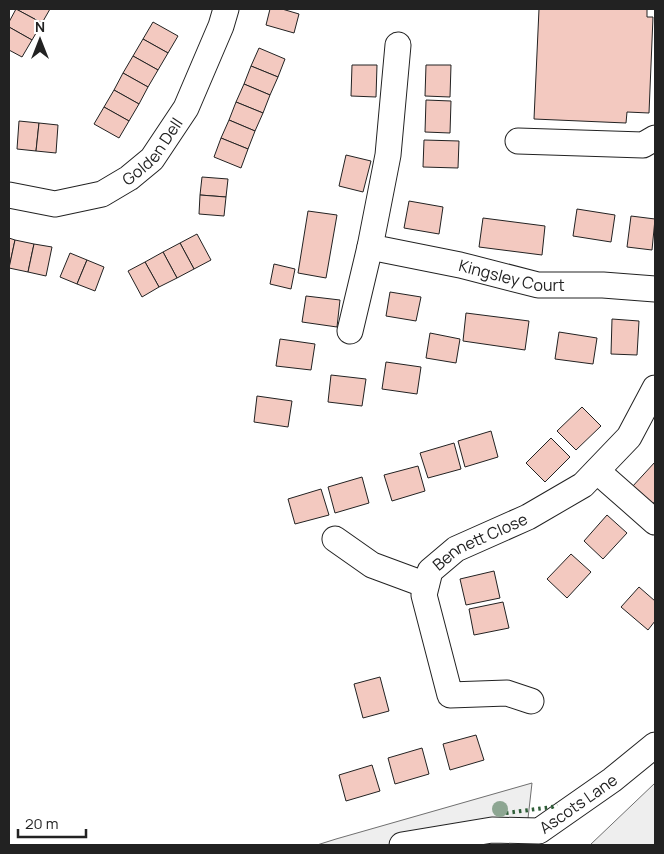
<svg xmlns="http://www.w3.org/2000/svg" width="664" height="854" viewBox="0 0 664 854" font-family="Manrope,sans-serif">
<rect width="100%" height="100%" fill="#fff"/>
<g fill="#eee" stroke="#6f6f6f">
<path d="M 532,783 L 525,845 L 317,845 L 336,839 Z"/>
<path d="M 655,783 L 655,845 L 590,845 Z"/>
</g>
<g fill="#f3c9c0" stroke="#222">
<path d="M 16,9 L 50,9 L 42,23 Z"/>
<path d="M 16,9 L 42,23 L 32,40 L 9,27 L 9,22 Z"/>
<path d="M 270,9 L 282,9 L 299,14 L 294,33 L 266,25 Z"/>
<path d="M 539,9 L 647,9 L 647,17 L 653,17 L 649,113 L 627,112 L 626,123 L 534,119 Z"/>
<path d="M 153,22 L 178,36 L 168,53 L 143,39 Z"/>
<path d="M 9,27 L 32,40 L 22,57 L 9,50 Z"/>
<path d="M 143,39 L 168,53 L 158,70 L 133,56 Z"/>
<path d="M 259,48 L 285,59 L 278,77 L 251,66 Z"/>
<path d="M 133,56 L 158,70 L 148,87 L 123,73 Z"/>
<path d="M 352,65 L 377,65 L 376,97 L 351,96 Z"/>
<path d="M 426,65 L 451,65 L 450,97 L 425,96 Z"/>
<path d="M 251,66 L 278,77 L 270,95 L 244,84 Z"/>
<path d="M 123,73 L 148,87 L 139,104 L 114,90 Z"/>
<path d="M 244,84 L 270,95 L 263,113 L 236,102 Z"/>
<path d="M 114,90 L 139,104 L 129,121 L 104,107 Z"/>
<path d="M 426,100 L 451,101 L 450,133 L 425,132 Z"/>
<path d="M 236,102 L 263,113 L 255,131 L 229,120 Z"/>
<path d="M 104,107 L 129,121 L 119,138 L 94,124 Z"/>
<path d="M 229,120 L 255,131 L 248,149 L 221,138 Z"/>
<path d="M 19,121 L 39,123 L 36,151 L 17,149 Z"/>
<path d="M 39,123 L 58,125 L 56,153 L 36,151 Z"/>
<path d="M 221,138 L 248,149 L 241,168 L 214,157 Z"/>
<path d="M 424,140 L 459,141 L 458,168 L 423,167 Z"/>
<path d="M 346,155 L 371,161 L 363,192 L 339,186 Z"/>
<path d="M 202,177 L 228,179 L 226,197 L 200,195 Z"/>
<path d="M 200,195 L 226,197 L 224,216 L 199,214 Z"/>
<path d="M 409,201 L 443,207 L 439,234 L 404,228 Z"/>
<path d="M 577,209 L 615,215 L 611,242 L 573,236 Z"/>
<path d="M 308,211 L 337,215 L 326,278 L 298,273 Z"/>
<path d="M 631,216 L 655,219 L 652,250 L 627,247 Z"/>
<path d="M 483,218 L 545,226 L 542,255 L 479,247 Z"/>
<path d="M 197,234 L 211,260 L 194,269 L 180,243 Z"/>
<path d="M 9,238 L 15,240 L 9,268 Z"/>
<path d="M 15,240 L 34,244 L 28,272 L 9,268 Z"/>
<path d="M 180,243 L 194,269 L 177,278 L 163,252 Z"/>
<path d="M 34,244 L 52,247 L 46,276 L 28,272 Z"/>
<path d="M 163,252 L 177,278 L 159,287 L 145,262 Z"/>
<path d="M 70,253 L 87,260 L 77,284 L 60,277 Z"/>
<path d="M 87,260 L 104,267 L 95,291 L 77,284 Z"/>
<path d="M 145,262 L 159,287 L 142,297 L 128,271 Z"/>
<path d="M 274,264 L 295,269 L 291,289 L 270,284 Z"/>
<path d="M 390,292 L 421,297 L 416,321 L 386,316 Z"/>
<path d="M 306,296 L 340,300 L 337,327 L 302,322 Z"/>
<path d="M 466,313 L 529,321 L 525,350 L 463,341 Z"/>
<path d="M 612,319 L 639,321 L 637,355 L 611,354 Z"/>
<path d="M 559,332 L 597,338 L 593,364 L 555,359 Z"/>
<path d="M 430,333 L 460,339 L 456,363 L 426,358 Z"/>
<path d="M 280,339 L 315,344 L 311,370 L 276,366 Z"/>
<path d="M 386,362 L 421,367 L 417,394 L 382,389 Z"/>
<path d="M 331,375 L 366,379 L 362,406 L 328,402 Z"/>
<path d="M 257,396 L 292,401 L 288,427 L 254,422 Z"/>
<path d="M 582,407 L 601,426 L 576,450 L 557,431 Z"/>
<path d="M 491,431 L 498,457 L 465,467 L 458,441 Z"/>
<path d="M 551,438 L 570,457 L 545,482 L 526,463 Z"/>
<path d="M 454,443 L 461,469 L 428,478 L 420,453 Z"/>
<path d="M 655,462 L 655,501 L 652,505 L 632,487 Z"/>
<path d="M 418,466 L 425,491 L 392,501 L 384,475 Z"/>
<path d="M 362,477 L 369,503 L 335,513 L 328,487 Z"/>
<path d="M 321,489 L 329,515 L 295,524 L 288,499 Z"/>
<path d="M 607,515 L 627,533 L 603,559 L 584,541 Z"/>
<path d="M 571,554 L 591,572 L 567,598 L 547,579 Z"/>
<path d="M 494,571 L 500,598 L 466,605 L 460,579 Z"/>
<path d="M 639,587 L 655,601 L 655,621 L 648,630 L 621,607 Z"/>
<path d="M 503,602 L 509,628 L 474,635 L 469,609 Z"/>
<path d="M 380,677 L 389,711 L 363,718 L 354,684 Z"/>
<path d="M 476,735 L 484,760 L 450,770 L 443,744 Z"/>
<path d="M 422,748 L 429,774 L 395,784 L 388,758 Z"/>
<path d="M 372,765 L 380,791 L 346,801 L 339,775 Z"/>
</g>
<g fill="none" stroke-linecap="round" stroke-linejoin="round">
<defs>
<g id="minor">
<path d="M 518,141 L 643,145 L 655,138"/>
<path id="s1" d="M 9,195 L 55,204 L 102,194 L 129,178 L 152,159 L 186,108 L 221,26 L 226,9"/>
<path id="s2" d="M 370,247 L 460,265 L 538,285 L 603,285 L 655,289"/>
<path d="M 350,331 L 370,247 L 388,155 L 398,45"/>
<path d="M 597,471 L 655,522"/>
<path d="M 335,539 L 372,565 L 426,585"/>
<path id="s3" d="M 531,701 L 507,693 L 450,695 L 424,595 L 430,571 L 456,549 L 528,517 L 583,485 L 629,437 L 655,388"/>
<path id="s4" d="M 402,845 L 492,830 L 539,831 L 612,780 L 655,745"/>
</g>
</defs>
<use href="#minor" stroke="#222" stroke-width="27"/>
<use href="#minor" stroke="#fff" stroke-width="25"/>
<path stroke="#2f5e38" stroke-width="4" stroke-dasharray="2.5 4" stroke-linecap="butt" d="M 506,813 L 552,807 L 557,804"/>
</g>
<circle fill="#8da692" cx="500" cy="809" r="8"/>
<g text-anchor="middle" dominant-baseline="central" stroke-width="4" stroke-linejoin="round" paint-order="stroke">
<g font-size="16" fill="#222" stroke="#fff">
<text stroke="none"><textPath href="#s1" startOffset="162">Golden Dell</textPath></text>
<text stroke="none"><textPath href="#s2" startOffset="145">Kingsley Court</textPath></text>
<text stroke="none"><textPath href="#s3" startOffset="269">Bennett Close</textPath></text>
<text stroke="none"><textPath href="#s4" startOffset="186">Ascots Lane</textPath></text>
</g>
</g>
<rect width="664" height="854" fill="none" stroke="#222222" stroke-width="20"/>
<g transform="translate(40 40)" stroke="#ffffff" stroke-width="4" paint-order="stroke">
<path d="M0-4L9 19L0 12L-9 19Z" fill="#222222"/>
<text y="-8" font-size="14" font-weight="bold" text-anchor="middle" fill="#222222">N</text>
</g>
<path d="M18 829v8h68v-8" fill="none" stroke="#222222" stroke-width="2.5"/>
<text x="25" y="829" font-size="15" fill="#222222" stroke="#ffffff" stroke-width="4" paint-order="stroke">20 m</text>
</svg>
